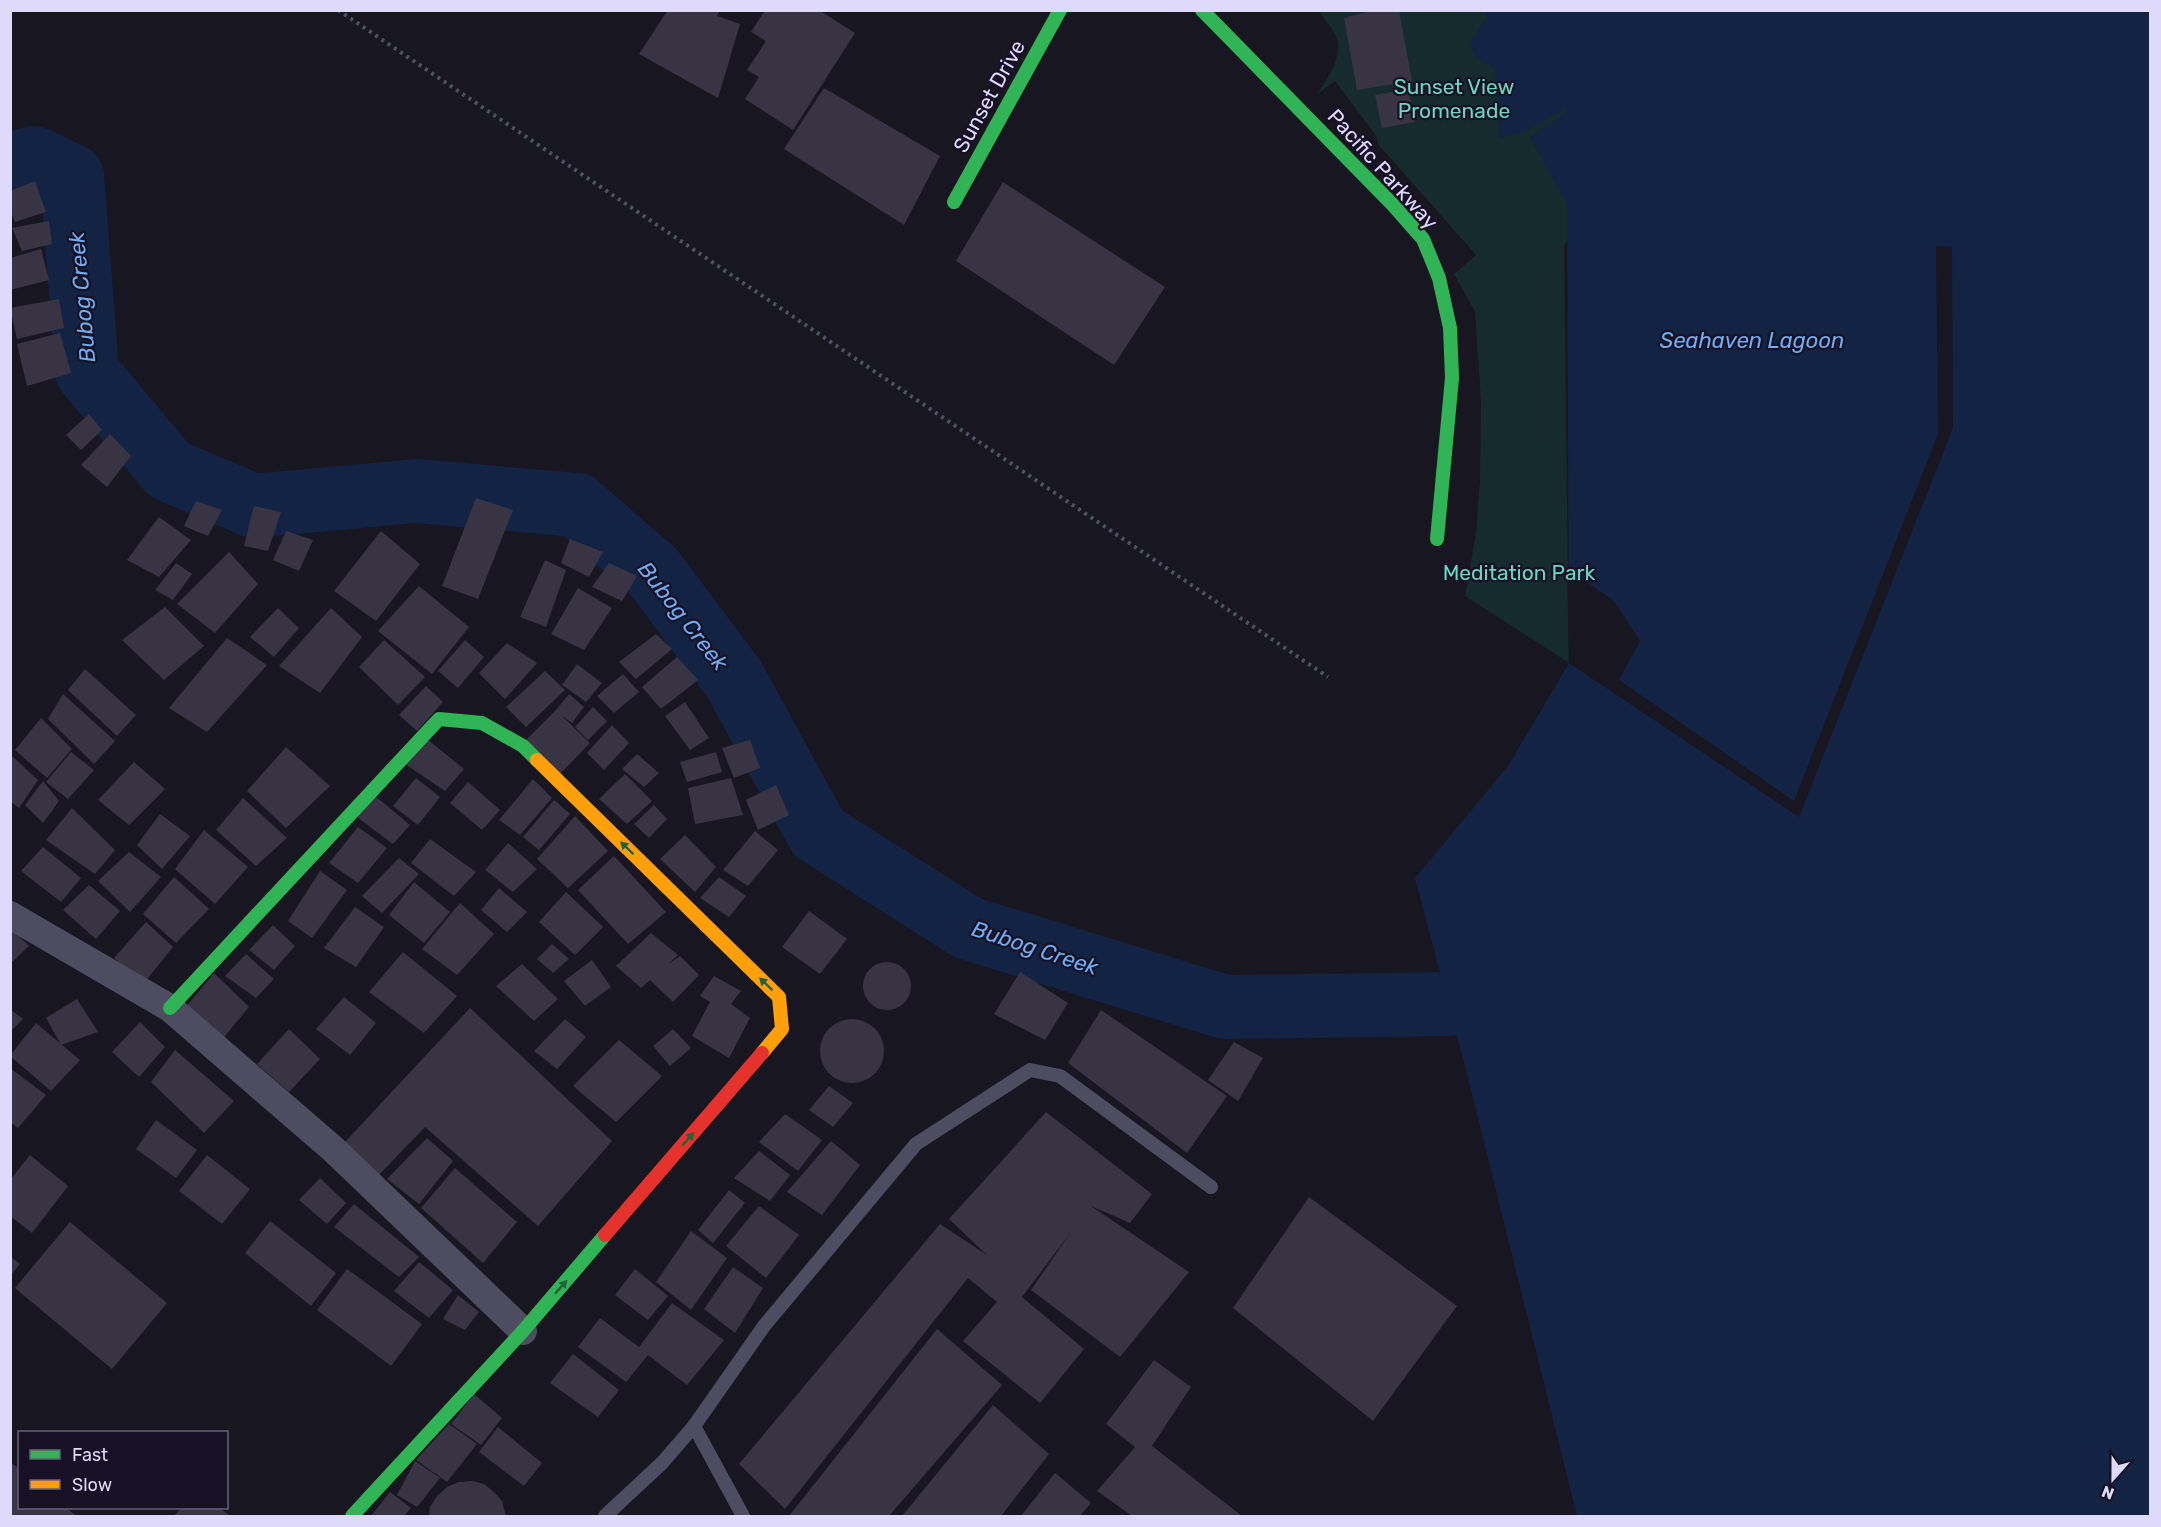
<svg xmlns="http://www.w3.org/2000/svg" width="2161" height="1527" viewBox="0 0 2161 1527" font-family="Rubik,sans-serif">
<rect width="100%" height="100%" fill="#181620"/>
<path fill="#152b2d" d="M 1319,11 L 1573,11 L 1577,222 L 1564,247 L 1569,663 L 1465,596 L 1476,533 L 1480,479 L 1481,401 L 1475,312 L 1454,274 L 1476,255 L 1378,144 L 1377,137 L 1335,81 L 1316,95 C 1326,82 1340,60 1338,43 C 1337,33 1324,19 1319,11 Z"/>
<path fill="#132344" d="M 1485,11 L 2150,11 L 2150,1516 L 1577,1516 L 1465,1066 L 1415,878 L 1508,766 L 1569,663 L 1567,204 L 1530,137 L 1567,112 L 1567,108 L 1524,132 L 1500,138 L 1495,68 L 1476,57 L 1470,45 L 1482,23 L 1488,19 Z"/>
<path fill="#181620" d="M 1936,246 L 1952,247 L 1953,428 L 1799,817 L 1569,663 L 1567,569 L 1613,600 L 1640,641 L 1619,680 L 1794,801 L 1938,434 Z"/>
<g fill="none" stroke-linecap="round" stroke-linejoin="round">
<path stroke="#132344" stroke-width="64" d="M 10,164 L 34,158 L 72,176 L 87,372 L 169,470 L 254,506 L 416,491 L 577,505 L 653,571 L 734,679 L 818,833 L 968,928 L 1225,1007 L 1448,1004"/>
</g>
<g fill="#383443">
<path d="M 668,10 L 720,10 L 717,16 L 740,24 L 718,98 L 639,54 Z"/>
<path d="M 765,10 L 819,10 L 855,33 L 793,130 L 745,99 L 759,77 L 747,70 L 766,41 L 751,32 Z"/>
<path d="M 1374,10 L 1399,10 L 1412,81 L 1357,90 L 1344,18 Z"/>
<path d="M 824,88 L 940,156 L 904,225 L 784,149 Z"/>
<path d="M 1408,89 L 1415,122 L 1382,128 L 1375,95 Z"/>
<path d="M 35,181 L 46,212 L 15,222 L 10,210 L 10,191 Z"/>
<path d="M 1003,182 L 1165,287 L 1114,365 L 956,261 Z"/>
<path d="M 49,221 L 52,244 L 22,251 L 12,228 Z"/>
<path d="M 41,249 L 49,280 L 10,290 L 10,258 Z"/>
<path d="M 59,299 L 64,328 L 17,339 L 10,308 Z"/>
<path d="M 60,333 L 71,373 L 27,386 L 17,344 Z"/>
<path d="M 89,414 L 102,430 L 81,450 L 66,435 Z"/>
<path d="M 110,434 L 131,456 L 107,487 L 81,465 Z"/>
<path d="M 476,498 L 513,510 L 478,599 L 442,586 Z"/>
<path d="M 196,501 L 222,510 L 208,536 L 184,526 Z"/>
<path d="M 254,506 L 281,512 L 268,551 L 244,546 Z"/>
<path d="M 159,517 L 191,540 L 159,577 L 127,560 Z"/>
<path d="M 286,531 L 313,540 L 299,571 L 273,560 Z"/>
<path d="M 381,531 L 420,564 L 376,621 L 334,591 Z"/>
<path d="M 570,539 L 603,552 L 589,577 L 561,563 Z"/>
<path d="M 229,552 L 258,584 L 215,633 L 177,604 Z"/>
<path d="M 545,560 L 566,570 L 546,627 L 520,617 Z"/>
<path d="M 176,563 L 192,574 L 173,600 L 155,590 Z"/>
<path d="M 609,563 L 637,576 L 622,601 L 592,587 Z"/>
<path d="M 419,586 L 469,627 L 432,674 L 378,631 Z"/>
<path d="M 578,588 L 612,608 L 584,650 L 551,634 Z"/>
<path d="M 165,607 L 204,646 L 164,680 L 122,640 Z"/>
<path d="M 278,608 L 299,628 L 274,657 L 250,637 Z"/>
<path d="M 331,608 L 362,637 L 320,693 L 279,666 Z"/>
<path d="M 656,634 L 672,649 L 636,679 L 619,662 Z"/>
<path d="M 227,638 L 267,665 L 207,732 L 169,708 Z"/>
<path d="M 384,640 L 425,677 L 398,705 L 359,667 Z"/>
<path d="M 465,640 L 484,657 L 458,688 L 438,671 Z"/>
<path d="M 507,643 L 537,663 L 505,699 L 479,673 Z"/>
<path d="M 677,657 L 698,680 L 661,709 L 642,687 Z"/>
<path d="M 577,664 L 602,683 L 586,702 L 562,685 Z"/>
<path d="M 85,669 L 136,715 L 117,736 L 68,690 Z"/>
<path d="M 545,671 L 565,690 L 526,727 L 506,707 Z"/>
<path d="M 623,674 L 639,692 L 614,713 L 597,696 Z"/>
<path d="M 426,686 L 443,702 L 417,731 L 399,715 Z"/>
<path d="M 63,694 L 115,741 L 94,764 L 48,719 Z"/>
<path d="M 569,694 L 584,707 L 572,723 L 562,716 L 590,743 L 559,775 L 523,743 L 556,710 Z"/>
<path d="M 685,702 L 709,738 L 690,750 L 665,716 Z"/>
<path d="M 593,707 L 607,721 L 588,740 L 575,727 Z"/>
<path d="M 41,718 L 72,749 L 47,778 L 15,750 Z"/>
<path d="M 612,725 L 629,743 L 604,770 L 587,753 Z"/>
<path d="M 427,739 L 464,769 L 445,791 L 405,764 Z"/>
<path d="M 750,740 L 760,768 L 734,778 L 722,748 Z"/>
<path d="M 286,747 L 330,786 L 286,828 L 247,791 Z"/>
<path d="M 71,752 L 94,770 L 68,799 L 46,782 Z"/>
<path d="M 716,752 L 722,772 L 687,782 L 680,762 Z"/>
<path d="M 10,754 L 38,780 L 19,808 L 10,801 Z"/>
<path d="M 637,754 L 659,773 L 644,787 L 622,769 Z"/>
<path d="M 134,762 L 165,789 L 129,825 L 98,800 Z"/>
<path d="M 625,774 L 652,801 L 627,824 L 599,799 Z"/>
<path d="M 416,778 L 440,797 L 418,825 L 393,806 Z"/>
<path d="M 731,778 L 743,815 L 695,824 L 688,788 Z"/>
<path d="M 533,779 L 552,798 L 520,835 L 499,820 Z"/>
<path d="M 43,781 L 59,801 L 43,823 L 25,805 Z"/>
<path d="M 468,782 L 500,810 L 482,830 L 450,803 Z"/>
<path d="M 776,785 L 789,815 L 758,830 L 746,800 Z"/>
<path d="M 374,795 L 410,825 L 393,844 L 357,817 Z"/>
<path d="M 243,798 L 287,838 L 256,866 L 216,830 Z"/>
<path d="M 554,800 L 570,814 L 539,850 L 523,837 Z"/>
<path d="M 654,805 L 667,819 L 649,838 L 634,824 Z"/>
<path d="M 72,808 L 115,850 L 95,874 L 46,840 Z"/>
<path d="M 160,814 L 190,836 L 162,869 L 137,845 Z"/>
<path d="M 575,816 L 608,851 L 568,888 L 537,859 Z"/>
<path d="M 358,827 L 387,848 L 358,883 L 329,863 Z"/>
<path d="M 204,830 L 248,867 L 215,904 L 175,869 Z"/>
<path d="M 755,831 L 778,850 L 748,886 L 723,870 Z"/>
<path d="M 685,835 L 716,867 L 695,892 L 660,859 Z"/>
<path d="M 430,839 L 476,872 L 454,896 L 411,863 Z"/>
<path d="M 508,843 L 537,869 L 513,892 L 485,870 Z"/>
<path d="M 43,847 L 81,878 L 61,902 L 21,871 Z"/>
<path d="M 129,852 L 161,877 L 130,912 L 98,881 Z"/>
<path d="M 614,856 L 666,912 L 628,944 L 578,890 Z"/>
<path d="M 399,858 L 419,874 L 382,913 L 362,896 Z"/>
<path d="M 320,871 L 347,890 L 312,938 L 288,921 Z"/>
<path d="M 174,877 L 209,909 L 176,943 L 143,914 Z"/>
<path d="M 719,877 L 746,896 L 729,917 L 700,898 Z"/>
<path d="M 414,882 L 450,912 L 424,943 L 389,915 Z"/>
<path d="M 89,885 L 120,911 L 96,939 L 63,910 Z"/>
<path d="M 499,888 L 527,912 L 507,932 L 481,910 Z"/>
<path d="M 566,892 L 603,927 L 575,955 L 539,922 Z"/>
<path d="M 460,903 L 494,934 L 457,975 L 422,949 Z"/>
<path d="M 355,907 L 384,927 L 356,967 L 324,948 Z"/>
<path d="M 809,911 L 847,939 L 820,974 L 782,947 Z"/>
<path d="M 146,922 L 173,947 L 144,983 L 114,958 Z"/>
<path d="M 273,925 L 295,946 L 274,970 L 249,950 Z"/>
<path d="M 10,928 L 29,946 L 10,964 Z"/>
<path d="M 651,933 L 678,955 L 668,964 L 680,956 L 699,975 L 673,1002 L 650,980 L 641,988 L 616,966 Z"/>
<path d="M 552,944 L 569,959 L 553,973 L 537,959 Z"/>
<path d="M 403,952 L 457,996 L 424,1033 L 369,992 Z"/>
<path d="M 246,954 L 274,979 L 256,998 L 225,976 Z"/>
<path d="M 592,960 L 611,987 L 585,1006 L 564,981 Z"/>
<circle cx="887" cy="986" r="24"/>
<path d="M 522,964 L 558,999 L 534,1021 L 496,986 Z"/>
<path d="M 1020,972 L 1068,1003 L 1045,1040 L 994,1014 Z"/>
<path d="M 214,973 L 249,1007 L 224,1037 L 185,1008 Z"/>
<path d="M 714,976 L 741,991 L 731,1004 L 750,1018 L 729,1058 L 692,1036 L 710,1002 L 700,996 Z"/>
<path d="M 344,997 L 376,1023 L 350,1055 L 316,1029 Z"/>
<path d="M 77,999 L 98,1032 L 61,1045 L 46,1018 Z"/>
<path d="M 470,1008 L 612,1141 L 538,1226 L 425,1127 L 376,1178 L 344,1143 Z"/>
<path d="M 10,1009 L 23,1019 L 10,1032 Z"/>
<path d="M 1101,1010 L 1227,1096 L 1187,1153 L 1068,1063 Z"/>
<circle cx="852" cy="1051" r="32"/>
<path d="M 565,1019 L 586,1037 L 557,1069 L 534,1051 Z"/>
<path d="M 140,1022 L 165,1047 L 139,1077 L 112,1052 Z"/>
<path d="M 36,1023 L 80,1060 L 51,1091 L 10,1056 Z"/>
<path d="M 289,1029 L 320,1059 L 289,1092 L 257,1064 Z"/>
<path d="M 673,1029 L 691,1048 L 670,1066 L 653,1046 Z"/>
<path d="M 619,1040 L 662,1076 L 616,1122 L 573,1086 Z"/>
<path d="M 1234,1042 L 1263,1058 L 1238,1101 L 1208,1080 Z"/>
<path d="M 175,1050 L 234,1101 L 204,1133 L 151,1082 Z"/>
<path d="M 10,1068 L 46,1095 L 18,1128 L 10,1122 Z"/>
<path d="M 829,1086 L 853,1103 L 833,1127 L 809,1110 Z"/>
<path d="M 1046,1112 L 1152,1194 L 1130,1223 L 1091,1206 L 1189,1272 L 1120,1357 L 1031,1290 L 1071,1232 L 1022,1297 L 1084,1349 L 1040,1403 L 963,1341 L 997,1302 L 968,1278 L 785,1509 L 739,1464 L 940,1224 L 987,1255 L 949,1219 Z"/>
<path d="M 785,1114 L 822,1140 L 798,1171 L 759,1142 Z"/>
<path d="M 156,1120 L 197,1150 L 176,1178 L 136,1149 Z"/>
<path d="M 427,1138 L 453,1161 L 419,1204 L 387,1179 Z"/>
<path d="M 831,1141 L 860,1165 L 822,1215 L 787,1192 Z"/>
<path d="M 759,1151 L 790,1175 L 770,1201 L 734,1178 Z"/>
<path d="M 30,1155 L 68,1186 L 32,1233 L 10,1216 L 10,1180 Z"/>
<path d="M 207,1155 L 250,1189 L 222,1224 L 179,1191 Z"/>
<path d="M 455,1168 L 517,1222 L 483,1263 L 421,1208 Z"/>
<path d="M 320,1178 L 346,1203 L 327,1224 L 299,1200 Z"/>
<path d="M 729,1190 L 745,1203 L 713,1243 L 698,1230 Z"/>
<path d="M 1309,1197 L 1457,1306 L 1373,1421 L 1233,1308 Z"/>
<path d="M 354,1204 L 419,1257 L 399,1277 L 334,1227 Z"/>
<path d="M 759,1206 L 799,1235 L 766,1278 L 726,1246 Z"/>
<path d="M 270,1221 L 336,1273 L 311,1306 L 245,1253 Z"/>
<path d="M 70,1222 L 167,1303 L 112,1369 L 15,1288 Z"/>
<path d="M 691,1231 L 727,1258 L 691,1310 L 656,1282 Z"/>
<path d="M 10,1256 L 20,1264 L 10,1276 Z"/>
<path d="M 419,1262 L 453,1290 L 429,1318 L 394,1291 Z"/>
<path d="M 733,1267 L 763,1288 L 735,1333 L 704,1309 Z"/>
<path d="M 347,1269 L 422,1324 L 391,1366 L 317,1310 Z"/>
<path d="M 635,1269 L 668,1296 L 648,1320 L 615,1295 Z"/>
<path d="M 458,1295 L 479,1312 L 465,1330 L 443,1319 Z"/>
<path d="M 672,1303 L 724,1340 L 687,1385 L 648,1355 L 626,1382 L 578,1347 L 600,1318 L 639,1347 Z"/>
<path d="M 937,1329 L 1002,1385 L 889,1516 L 789,1516 Z"/>
<path d="M 573,1354 L 619,1390 L 598,1417 L 550,1383 Z"/>
<path d="M 1154,1360 L 1191,1387 L 1152,1446 L 1242,1516 L 1132,1516 L 1097,1491 L 1135,1447 L 1106,1424 Z"/>
<path d="M 474,1394 L 502,1418 L 481,1445 L 451,1424 Z"/>
<path d="M 993,1405 L 1049,1454 L 1001,1516 L 902,1516 Z"/>
<path d="M 449,1424 L 477,1444 L 447,1482 L 416,1460 Z"/>
<path d="M 498,1427 L 542,1463 L 524,1486 L 479,1452 Z"/>
<path d="M 415,1461 L 440,1478 L 417,1507 L 397,1495 Z"/>
<path d="M 10,1462 L 20,1469 L 20,1508 L 66,1508 L 77,1516 L 10,1516 Z"/>
<path d="M 1055,1473 L 1091,1503 L 1080,1516 L 1021,1516 Z"/>
<path d="M 472,1481 L 484,1484 L 494,1492 L 502,1501 L 506,1516 L 429,1516 L 430,1507 L 437,1496 L 447,1487 L 459,1482 Z"/>
<path d="M 390,1492 L 411,1508 L 404,1516 L 371,1516 Z"/>
<path d="M 181,1508 L 219,1508 L 231,1516 L 174,1516 Z"/>
</g>
<g fill="none" stroke-linecap="round" stroke-linejoin="round">
<path stroke="#495361" stroke-width="4" stroke-dasharray="3 4.5" stroke-linecap="butt" d="M 338,10 L 1328,677"/>
<g stroke="#4e4c61" stroke-width="14">
<path d="M 694,1426 L 743,1516"/>
<path d="M 605,1516 L 662,1463 L 694,1426 L 764,1326 L 916,1144 L 1030,1070 L 1060,1076 L 1211,1187"/>
</g>
<path stroke="#4e4c61" stroke-width="28" d="M 10,915 L 170,1008 L 333,1149 L 523,1331"/>
<g stroke="#30b455" stroke-width="14">
<path d="M 1202,10 L 1393,205 L 1423,239 L 1439,278 L 1450,328 L 1452,378 L 1437,539"/>
<path d="M 954,202 L 1060,10"/>
<path d="M 170,1008 L 439,719 L 482,723 L 523,746 L 537,760"/>
<path d="M 352,1516 L 523,1331 L 605,1235"/>
</g>
<path stroke="#ff9f0a" stroke-width="14" d="M 537,760 L 779,997 L 782,1029 L 762,1053"/>
<path stroke="#e5322d" stroke-width="14" d="M 605,1235 L 762,1053"/>
</g>
<defs><path id="oneway-solid" d="M-6-.8H1V-3.2L6.5 0L1 3.2V.8H-6Z" transform="scale(1.5)"/></defs>
<g fill="#23623d">
<use href="#oneway-solid" transform="translate(627 848) rotate(-136)"/>
<use href="#oneway-solid" transform="translate(766 984) rotate(-136)"/>
<use href="#oneway-solid" transform="translate(688 1139) rotate(-49)"/>
<use href="#oneway-solid" transform="translate(561 1287) rotate(-49)"/>
</g>
<g text-anchor="middle" dominant-baseline="central" stroke-width="4.5" stroke-linejoin="round" paint-order="stroke">
<g font-size="21" fill="#6ad7c3" stroke="#161125">
<text x="1454" y="86">Sunset View<tspan x="1454" dy="24">Promenade</tspan></text>
<text x="1519" y="572">Meditation Park</text>
</g>
<g font-size="21" fill="#dfd9fc" stroke="#161125">
<text transform="translate(989 96) rotate(-61)">Sunset Drive</text>
<text transform="translate(1383 169) rotate(48)">Pacific Parkway</text>
</g>
<g font-size="22" font-style="italic" fill="#6fadf3" stroke="#161125">
<text transform="translate(82 297) rotate(-95)">Bubog Creek</text>
<text x="1752" y="340">Seahaven Lagoon</text>
<text transform="translate(683 616) rotate(52)">Bubog Creek</text>
<text transform="translate(1035 948) rotate(18)">Bubog Creek</text>
</g>
</g>
<rect width="2161" height="1527" fill="none" stroke="#dfd9fc" stroke-width="24"/>
<rect x="18" y="1431" width="210" height="78" fill="#161125" stroke="#66617b" stroke-width="1.5"/>
<rect x="30" y="1450" width="30" height="9" fill="#30b455" stroke="#66617b" stroke-width="1.5"/>
<text x="72" y="1461" font-size="18" fill="#dfd9fc">Fast</text>
<rect x="30" y="1480" width="30" height="9" fill="#ff9f0a" stroke="#66617b" stroke-width="1.5"/>
<text x="72" y="1491" font-size="18" fill="#dfd9fc">Slow</text>
<g transform="translate(2113 1479) rotate(201)" stroke="#161125" stroke-width="4.5" paint-order="stroke">
<path d="M0-4.5L10 22L0 15L-10 22Z" fill="#dfd9fc"/>
<text y="-9" font-size="16" font-weight="bold" text-anchor="middle" fill="#dfd9fc">N</text>
</g>
</svg>
